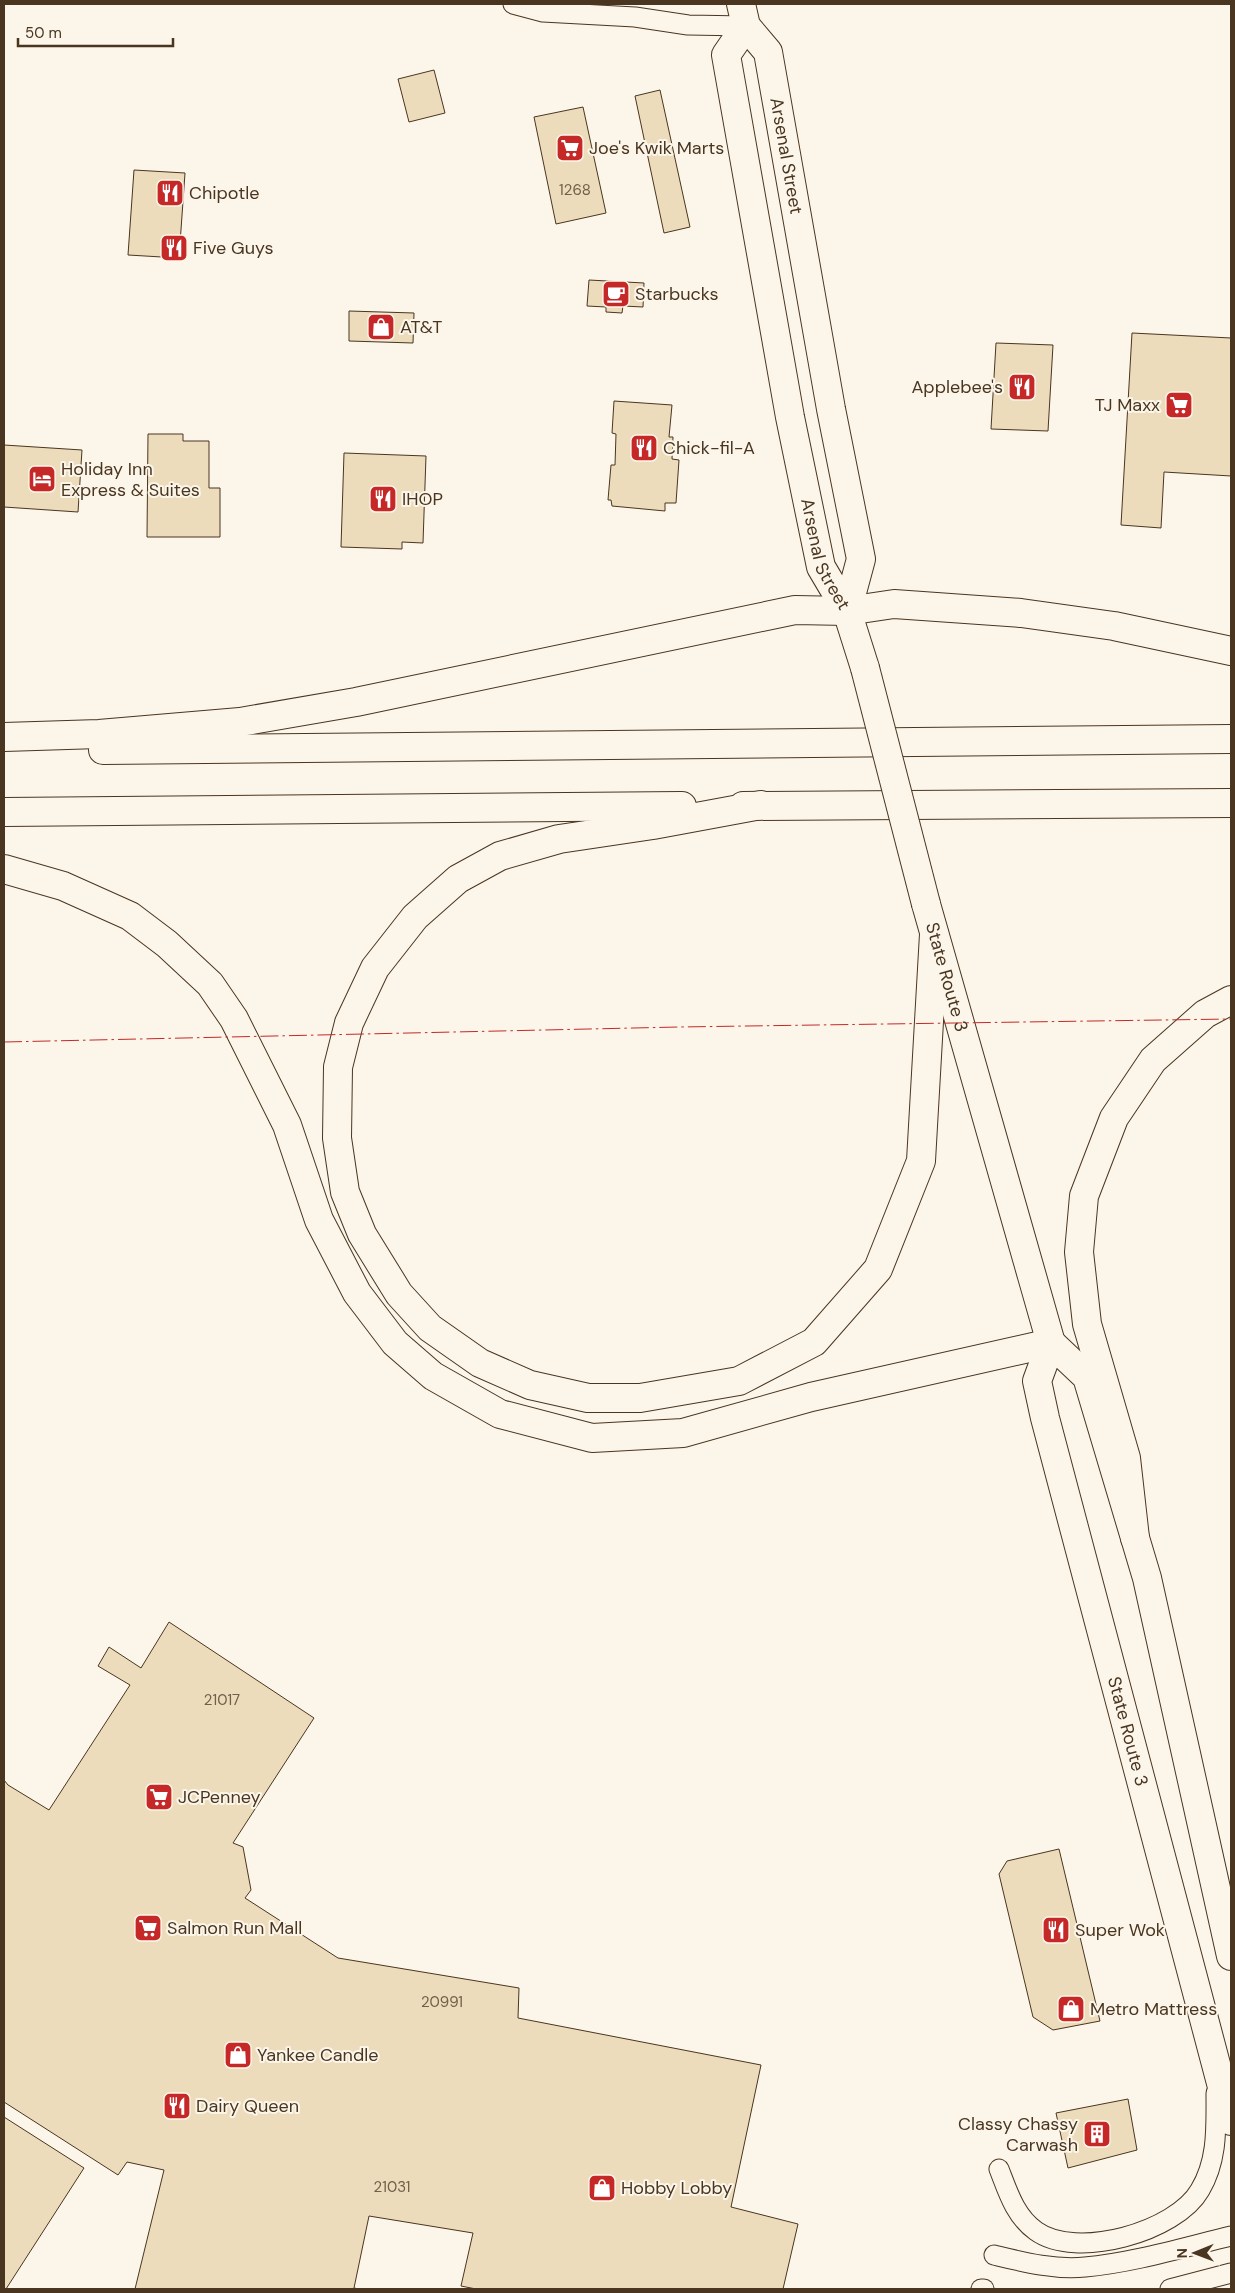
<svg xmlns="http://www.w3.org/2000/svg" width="1235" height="2293" viewBox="0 0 1235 2293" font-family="'DM Sans',sans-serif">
<rect width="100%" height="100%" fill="#fbf6e9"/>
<g fill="#ecdcbc" stroke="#4a3520">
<path d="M 434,70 L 445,113 L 409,122 L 398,79 Z"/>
<path d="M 660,90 L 690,227 L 664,233 L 635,96 Z"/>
<path d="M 583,107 L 606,213 L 556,224 L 534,117 Z"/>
<path d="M 134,170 L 185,173 L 179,258 L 128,255 Z"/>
<path d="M 589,280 L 644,283 L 643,307 L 623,306 L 622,313 L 606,312 L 606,307 L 587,306 Z"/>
<path d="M 349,311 L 414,313 L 413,343 L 349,341 Z"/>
<path d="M 1132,333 L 1231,338 L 1231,476 L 1164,472 L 1161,528 L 1121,525 Z"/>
<path d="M 996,343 L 1053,345 L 1048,431 L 991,429 Z"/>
<path d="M 614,401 L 672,405 L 669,437 L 673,437 L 672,459 L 679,460 L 676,503 L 665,503 L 665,511 L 612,506 L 611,500 L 608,500 L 611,465 L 615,465 L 616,434 L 612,433 Z"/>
<path d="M 148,434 L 183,434 L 183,441 L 209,441 L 209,488 L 220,488 L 220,537 L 147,537 Z"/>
<path d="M 4,445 L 82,450 L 78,512 L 4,507 Z"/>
<path d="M 344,453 L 426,456 L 423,543 L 402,542 L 402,549 L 341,547 Z"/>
<path d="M 169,1622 L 314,1718 L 233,1843 L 243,1847 L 251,1890 L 245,1898 L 338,1958 L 519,1988 L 518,2018 L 761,2065 L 731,2207 L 798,2224 L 783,2289 L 476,2289 L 461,2286 L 473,2233 L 369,2216 L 354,2288 L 359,2289 L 135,2289 L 164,2170 L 127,2162 L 118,2175 L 4,2102 L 4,1780 L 8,1785 L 49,1810 L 130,1685 L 98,1666 L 109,1647 L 141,1668 Z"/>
<path d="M 1059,1849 L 1100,2021 L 1053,2030 L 1033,2017 L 999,1874 L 1007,1861 Z"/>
<path d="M 1128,2099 L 1137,2150 L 1068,2168 L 1056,2113 Z"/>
<path d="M 4,2117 L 84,2168 L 6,2289 L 4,2289 Z"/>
</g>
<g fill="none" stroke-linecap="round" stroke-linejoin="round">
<defs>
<g id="minor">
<path d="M 513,4 L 543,12 L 635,17 L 688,25 L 746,26"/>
<path d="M 999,2169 C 1008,2192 1015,2216 1036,2231 C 1076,2260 1176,2232 1200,2190 C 1218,2160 1216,2127 1216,2093"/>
<path d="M 994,2255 C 1023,2262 1054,2270 1085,2267 C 1132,2263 1185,2247 1231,2236"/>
<path d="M 981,2289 L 984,2289"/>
<path d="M 1170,2289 L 1231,2273"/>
</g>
<g id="primary">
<path id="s1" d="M 1231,1956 L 1147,1578 L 1087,1377 L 1051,1343 L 1037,1381 L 1045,1418 L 1231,2121"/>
</g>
<g id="trunk">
<path id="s2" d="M 741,4 L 746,26 L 768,52 L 831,409 L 861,559 L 847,611"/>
<path id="s3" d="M 746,26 L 726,55 L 790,417 L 821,567 L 847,611 L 865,668"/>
<path id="s4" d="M 926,904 L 1051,1343"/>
</g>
<g id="motorway">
<path d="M 4,737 L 99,734 L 240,722 L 356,702 L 795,610 L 847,611 L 894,604 L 1021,613 L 1114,626 L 1231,651"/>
<path d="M 103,750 L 1231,739"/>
<path d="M 761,805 L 653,825 L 559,839 L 500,856 L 458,879 L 415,917 L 375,968 L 349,1023 L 338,1067 L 337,1138 L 345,1192 L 362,1234 L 399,1294 L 430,1328 L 480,1363 L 530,1385 L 588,1398 L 640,1398 L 739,1381 L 814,1342 L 878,1269 L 921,1161 L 934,934"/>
<path d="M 743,806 L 1231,803"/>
<path d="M 4,812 L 682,806"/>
<path d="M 4,869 L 63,886 L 130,916 L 167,944 L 210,984 L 234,1019 L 287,1125 L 319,1220 L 357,1293 L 395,1343 L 433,1376 L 500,1414 L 592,1438 L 683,1433 L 811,1397 L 1051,1343"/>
<path d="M 1135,1538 L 1126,1458 L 1087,1324 L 1079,1252 L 1084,1196 L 1114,1118 L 1153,1060 L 1205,1014 L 1231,1000"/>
</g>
</defs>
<use href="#minor" stroke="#4a3520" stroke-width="21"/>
<use href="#primary" stroke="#4a3520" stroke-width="30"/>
<use href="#trunk" stroke="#4a3520" stroke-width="30"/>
<use href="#motorway" stroke="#4a3520" stroke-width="30"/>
<use href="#minor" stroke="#fbf6e9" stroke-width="19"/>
<use href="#primary" stroke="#fbf6e9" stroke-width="28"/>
<use href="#trunk" stroke="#fbf6e9" stroke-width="28"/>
<use href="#motorway" stroke="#fbf6e9" stroke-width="28"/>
<defs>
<path id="trunk-bridge" d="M 865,668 L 926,904"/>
</defs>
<use href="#trunk-bridge" stroke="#4a3520" stroke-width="30" stroke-linecap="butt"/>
<use href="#trunk-bridge" stroke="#fbf6e9" stroke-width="28"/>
<path stroke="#c62828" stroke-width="1" stroke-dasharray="18 4 2.5 4" stroke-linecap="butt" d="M 4,1042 L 679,1027 L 1231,1019"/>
</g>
<defs>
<symbol id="supermarket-square" viewBox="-11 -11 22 22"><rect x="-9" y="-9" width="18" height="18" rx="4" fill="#c62828" stroke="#fbf6e9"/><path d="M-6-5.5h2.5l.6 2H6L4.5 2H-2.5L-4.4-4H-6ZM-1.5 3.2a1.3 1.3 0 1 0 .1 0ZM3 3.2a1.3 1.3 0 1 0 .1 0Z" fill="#fff"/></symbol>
<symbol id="restaurant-square" viewBox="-11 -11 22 22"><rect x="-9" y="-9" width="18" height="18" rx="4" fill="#c62828" stroke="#fbf6e9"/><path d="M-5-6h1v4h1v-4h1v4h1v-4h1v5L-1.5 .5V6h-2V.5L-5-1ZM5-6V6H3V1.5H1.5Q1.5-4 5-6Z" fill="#fff"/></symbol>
<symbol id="cafe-square" viewBox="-11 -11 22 22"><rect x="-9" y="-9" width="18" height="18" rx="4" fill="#c62828" stroke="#fbf6e9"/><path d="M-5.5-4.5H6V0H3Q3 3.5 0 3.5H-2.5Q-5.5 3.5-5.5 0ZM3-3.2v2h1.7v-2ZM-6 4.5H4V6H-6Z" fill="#fff"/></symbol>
<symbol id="shop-square" viewBox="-11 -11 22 22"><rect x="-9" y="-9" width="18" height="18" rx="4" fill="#c62828" stroke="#fbf6e9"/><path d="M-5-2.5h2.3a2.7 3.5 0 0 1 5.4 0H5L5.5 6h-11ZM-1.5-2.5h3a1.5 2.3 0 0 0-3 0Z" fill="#fff"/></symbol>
<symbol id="hotel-square" viewBox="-11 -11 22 22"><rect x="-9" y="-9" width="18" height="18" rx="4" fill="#c62828" stroke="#fbf6e9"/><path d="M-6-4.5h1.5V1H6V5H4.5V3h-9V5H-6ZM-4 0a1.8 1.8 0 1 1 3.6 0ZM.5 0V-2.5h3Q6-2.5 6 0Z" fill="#fff"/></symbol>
<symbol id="building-square" viewBox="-11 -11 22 22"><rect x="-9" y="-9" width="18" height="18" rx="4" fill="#c62828" stroke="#fbf6e9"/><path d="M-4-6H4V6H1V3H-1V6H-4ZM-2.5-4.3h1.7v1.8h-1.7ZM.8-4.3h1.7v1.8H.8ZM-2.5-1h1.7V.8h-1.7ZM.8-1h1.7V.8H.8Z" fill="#fff"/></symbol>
</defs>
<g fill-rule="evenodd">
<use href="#supermarket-square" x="554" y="132" width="32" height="32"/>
<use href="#restaurant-square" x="154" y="177" width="32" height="32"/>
<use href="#restaurant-square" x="158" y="232" width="32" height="32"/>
<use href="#cafe-square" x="600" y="278" width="32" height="32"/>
<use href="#shop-square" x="365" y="311" width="32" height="32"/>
<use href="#restaurant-square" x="1006" y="371" width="32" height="32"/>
<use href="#supermarket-square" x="1163" y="389" width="32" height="32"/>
<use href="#restaurant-square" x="628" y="432" width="32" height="32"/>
<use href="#hotel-square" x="26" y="463" width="32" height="32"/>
<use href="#restaurant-square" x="367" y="483" width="32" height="32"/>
<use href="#supermarket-square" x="143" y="1781" width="32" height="32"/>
<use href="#supermarket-square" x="132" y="1912" width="32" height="32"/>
<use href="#restaurant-square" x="1040" y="1914" width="32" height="32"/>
<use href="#shop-square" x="1055" y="1993" width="32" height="32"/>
<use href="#shop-square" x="222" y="2039" width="32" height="32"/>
<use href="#restaurant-square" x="161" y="2090" width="32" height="32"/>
<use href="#building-square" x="1081" y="2118" width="32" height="32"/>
<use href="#shop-square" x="586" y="2172" width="32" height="32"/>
</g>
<g text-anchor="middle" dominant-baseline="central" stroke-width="4" stroke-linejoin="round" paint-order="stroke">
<g font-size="15" fill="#725f47">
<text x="575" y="190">1268</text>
<text x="222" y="1700">21017</text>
<text x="442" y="2002">20991</text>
<text x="392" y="2187">21031</text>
</g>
<g font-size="18" fill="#4a3520" stroke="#fbf6e9" text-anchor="start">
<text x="589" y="148">Joe's Kwik Marts</text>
<text x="189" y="193">Chipotle</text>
<text x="193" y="248">Five Guys</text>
<text x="635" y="294">Starbucks</text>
<text x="400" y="327">AT&amp;T</text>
<text x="1003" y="387" text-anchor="end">Applebee's</text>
<text x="1160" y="405" text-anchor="end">TJ Maxx</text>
<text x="663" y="448">Chick-fil-A</text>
<text x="61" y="469">Holiday Inn<tspan x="61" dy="21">Express &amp; Suites</tspan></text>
<text x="402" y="499">IHOP</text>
<text x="178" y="1797">JCPenney</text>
<text x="167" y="1928">Salmon Run Mall</text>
<text x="1075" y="1930">Super Wok</text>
<text x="1090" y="2009">Metro Mattress</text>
<text x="257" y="2055">Yankee Candle</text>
<text x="196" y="2106">Dairy Queen</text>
<text x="1078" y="2124" text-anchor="end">Classy Chassy<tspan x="1078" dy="21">Carwash</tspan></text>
<text x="621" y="2188">Hobby Lobby</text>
</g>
<g font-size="18" fill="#4a3520" stroke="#fbf6e9">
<text stroke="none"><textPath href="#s2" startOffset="162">Arsenal Street</textPath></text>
<text stroke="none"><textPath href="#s3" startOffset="545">Arsenal Street</textPath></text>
<text stroke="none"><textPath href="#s4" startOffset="76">State Route 3</textPath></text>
<text stroke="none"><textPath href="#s1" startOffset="1049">State Route 3</textPath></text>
</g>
</g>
<rect width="1235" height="2293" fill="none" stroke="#4a3520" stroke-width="10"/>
<g transform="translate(1195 2253) rotate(269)" stroke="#fbf6e9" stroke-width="4" paint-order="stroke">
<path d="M0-4L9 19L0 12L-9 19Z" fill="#4a3520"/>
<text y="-8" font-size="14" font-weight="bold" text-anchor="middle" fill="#4a3520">N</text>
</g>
<path d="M18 38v8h155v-8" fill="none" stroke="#4a3520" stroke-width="2.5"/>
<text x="25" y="38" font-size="15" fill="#4a3520" stroke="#fbf6e9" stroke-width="4" paint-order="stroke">50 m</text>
</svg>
